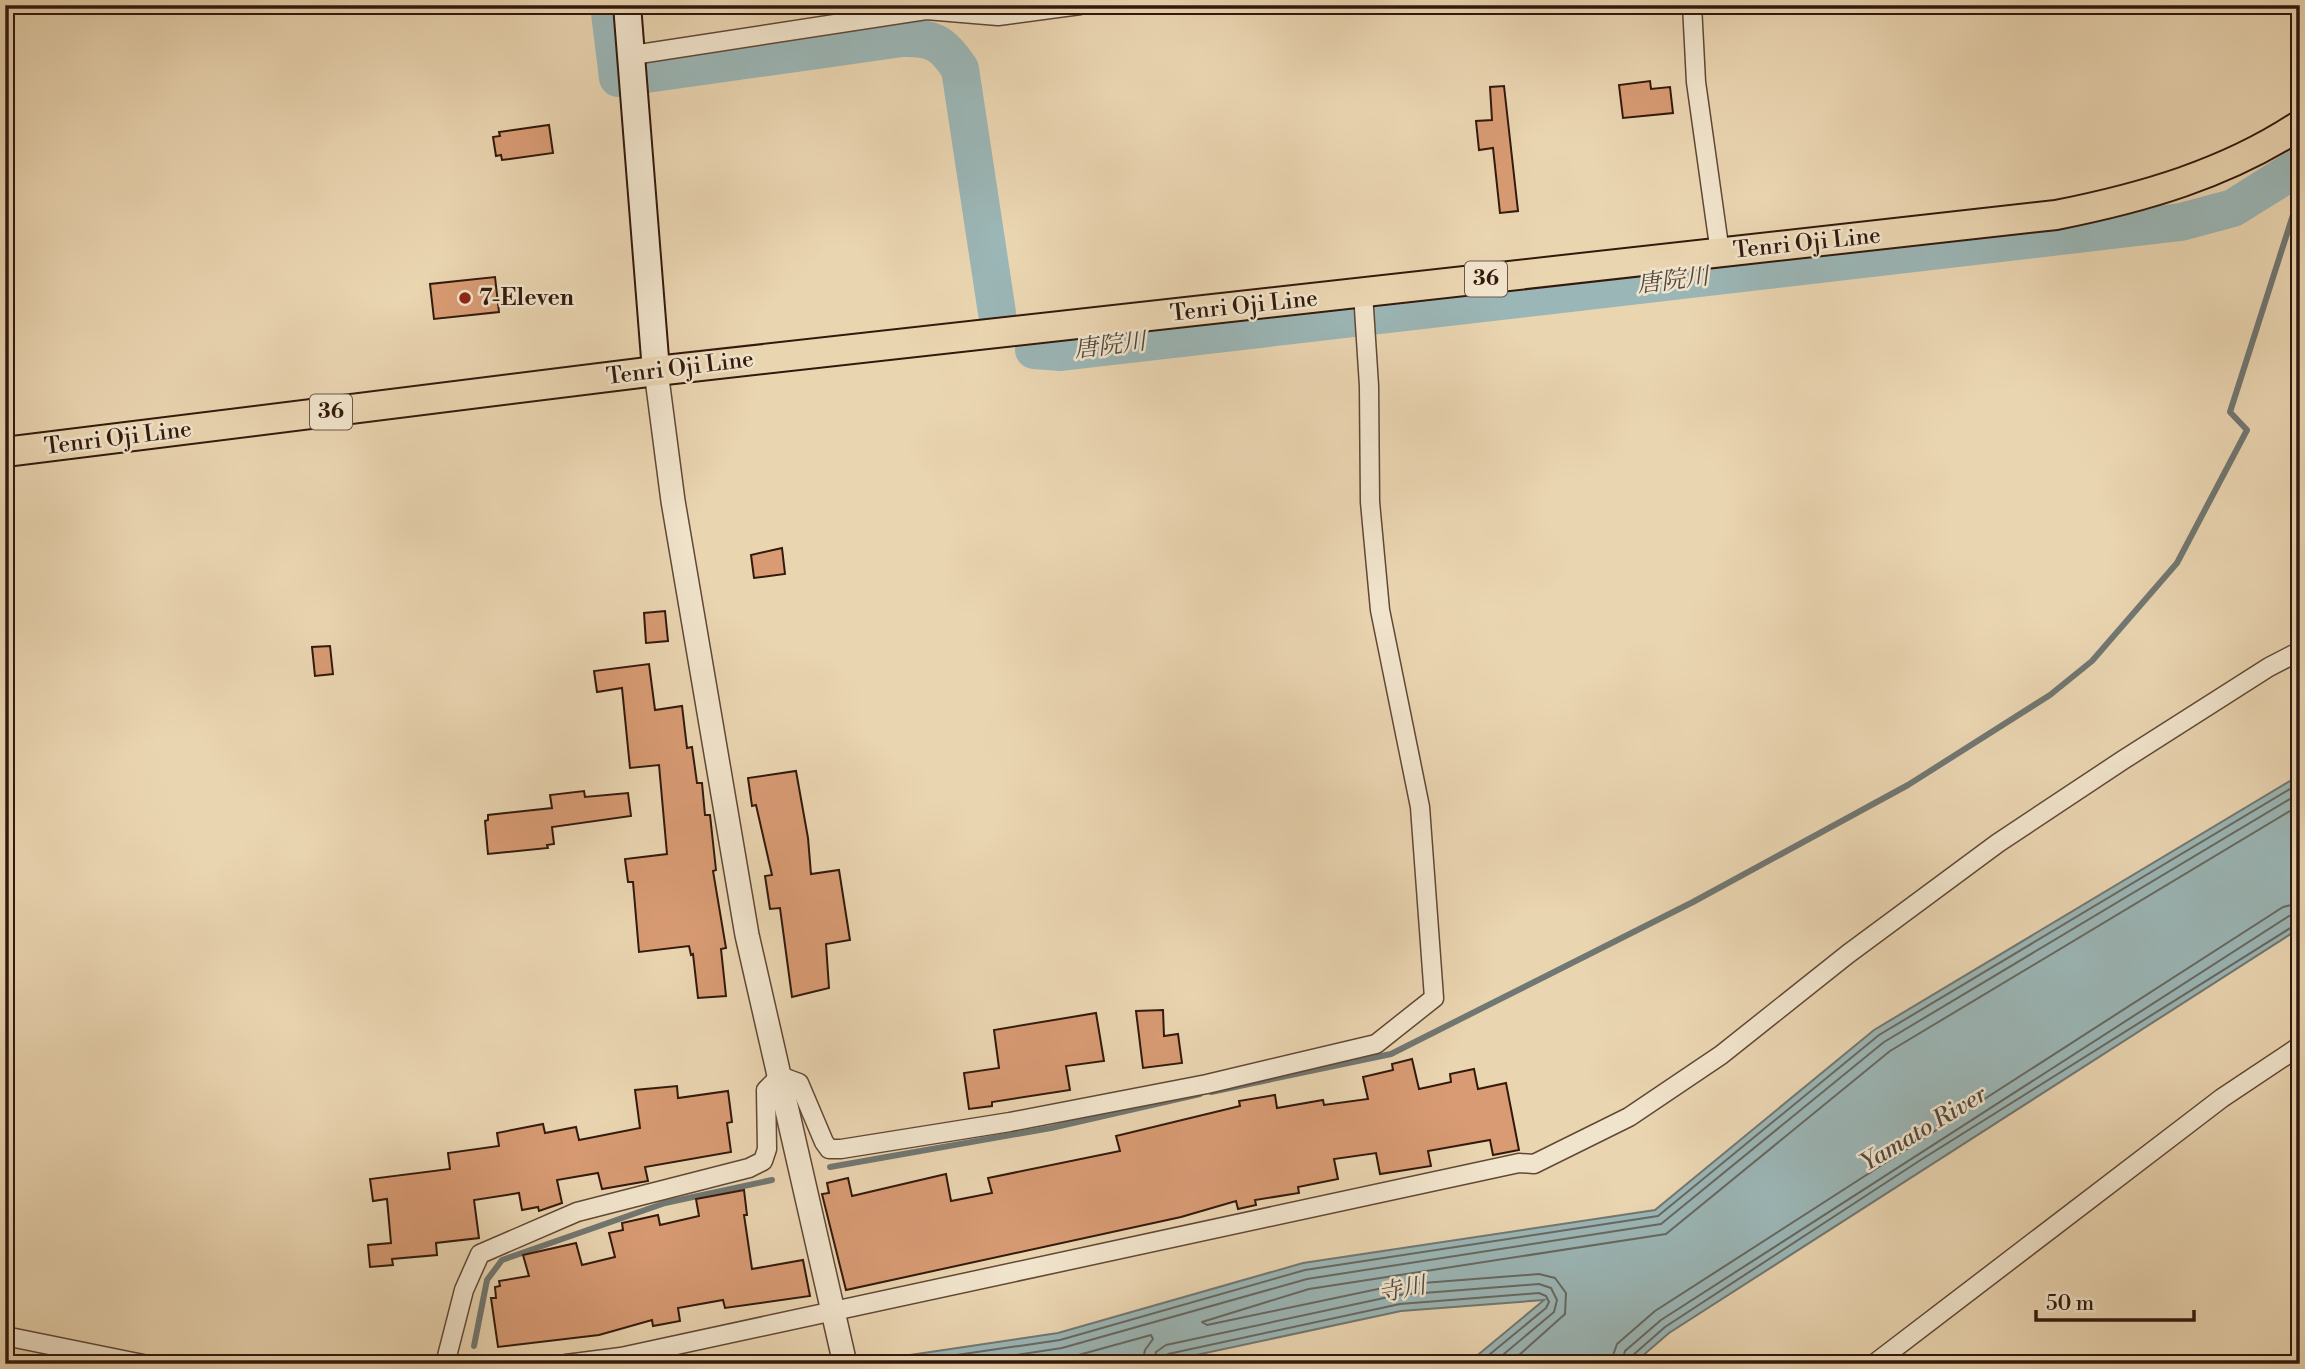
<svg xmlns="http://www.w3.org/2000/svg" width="2305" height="1369" viewBox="0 0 2305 1369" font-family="'Libre Bodoni','Noto Serif JP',serif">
<rect width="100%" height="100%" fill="#ead5b1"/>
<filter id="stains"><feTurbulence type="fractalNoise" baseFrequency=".00286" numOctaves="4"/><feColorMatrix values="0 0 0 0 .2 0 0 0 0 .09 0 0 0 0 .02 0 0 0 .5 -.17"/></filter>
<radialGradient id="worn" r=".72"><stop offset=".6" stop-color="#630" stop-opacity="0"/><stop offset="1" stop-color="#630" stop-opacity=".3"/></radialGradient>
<path fill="#9bb6b6" stroke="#717772" stroke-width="2" d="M 2300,775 L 2300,928 L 1669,1333 L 1633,1364 L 1467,1364 L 1544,1300 L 1401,1311 L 1154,1364 L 849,1364 L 1058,1333 L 1303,1263 L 1655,1210 L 1874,1030 Z"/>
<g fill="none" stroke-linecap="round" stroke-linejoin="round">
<g stroke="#666861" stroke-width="2">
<path d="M 895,1364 L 1060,1340 L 1305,1270 L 1658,1216 L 1879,1035 L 2300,783"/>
<path d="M 956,1364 L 1062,1348 L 1307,1279 L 1661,1224 L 1884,1042 L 2300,793"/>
<path d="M 1030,1364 L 1064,1359 L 1151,1335 L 1153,1339 L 1145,1350 L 1142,1364"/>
<path d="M 1153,1364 L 1156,1352 L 1166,1345 L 1398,1295 L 1539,1284 L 1551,1288 L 1557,1300 L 1554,1312 L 1492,1364"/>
<path d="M 1162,1364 L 1168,1354 L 1400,1304 L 1539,1293 L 1546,1296 L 1549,1302 L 1546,1308 L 1478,1364"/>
<path d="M 1509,1364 L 1565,1314 L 1566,1293 L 1555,1278 L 1539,1274 L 1397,1285 L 1207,1325 L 1202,1322 L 1309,1289 L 1666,1234 L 1890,1051 L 2300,805"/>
<path d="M 1610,1364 L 1617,1344 L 1655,1311 L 2283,907 L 2300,903"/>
<path d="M 1621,1364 L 1625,1351 L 1661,1320 L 2289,916 L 2300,914"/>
<path d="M 1630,1364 L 1632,1356 L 1665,1327 L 1919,1161 L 2300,922"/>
</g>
<g stroke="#717772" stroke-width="6">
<path d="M 1211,1092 L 1391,1054 L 1693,902 L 1908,785 L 2050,695 L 2092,661 L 2177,563 L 2247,430 L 2230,412 L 2300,193"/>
<path d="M 830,1167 L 1051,1128 L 1200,1094"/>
<path d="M 474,1346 L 487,1280 L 502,1260 L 665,1203 L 772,1180"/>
</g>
<g stroke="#9bb6b6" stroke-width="38">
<path d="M 609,5 L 618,78 L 902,38 C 933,37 943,43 960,69 L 997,313"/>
<path d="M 1034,350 L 1061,352 L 2181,222 L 2233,208 L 2300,166"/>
</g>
</g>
<g fill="#d89b74" stroke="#32190c" stroke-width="2">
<path d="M 1650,81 L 1651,89 L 1670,87 L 1673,113 L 1623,118 L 1619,85 Z"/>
<path d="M 1504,86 L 1518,211 L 1500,213 L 1493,148 L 1479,150 L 1476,121 L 1492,120 L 1490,87 Z"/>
<path d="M 549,125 L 553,153 L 502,160 L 501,155 L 496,156 L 493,137 L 500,136 L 499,132 Z"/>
<path d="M 495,277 L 499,312 L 434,319 L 430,284 Z"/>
<path d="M 782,548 L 785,574 L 754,578 L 751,555 Z"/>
<path d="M 665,611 L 668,641 L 646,643 L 644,613 Z"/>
<path d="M 330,646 L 333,674 L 315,676 L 312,647 Z"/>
<path d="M 649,664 L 655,710 L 682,706 L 687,748 L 692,747 L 697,783 L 702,783 L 705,815 L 710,815 L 716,870 L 713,871 L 726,948 L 721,949 L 726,996 L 698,998 L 693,954 L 691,955 L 689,946 L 639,952 L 633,882 L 628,882 L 625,859 L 667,854 L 659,765 L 630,768 L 622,688 L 597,692 L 594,671 Z"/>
<path d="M 796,771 L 808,838 L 811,874 L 839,870 L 850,940 L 826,944 L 829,988 L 792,997 L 780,908 L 770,909 L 765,876 L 772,875 L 756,805 L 752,806 L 748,778 Z"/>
<path d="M 584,791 L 585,797 L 628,793 L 631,816 L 552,827 L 554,844 L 547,845 L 548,848 L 488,854 L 485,821 L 488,820 L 488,815 L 552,808 L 550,795 Z"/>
<path d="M 1163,1010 L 1164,1036 L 1178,1034 L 1182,1063 L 1143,1068 L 1136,1011 Z"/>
<path d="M 1096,1013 L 1104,1061 L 1066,1066 L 1070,1090 L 992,1102 L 992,1106 L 969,1109 L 964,1073 L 999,1068 L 994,1030 Z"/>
<path d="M 1412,1059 L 1419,1089 L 1451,1082 L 1450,1074 L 1474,1069 L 1478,1089 L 1506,1083 L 1519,1150 L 1493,1155 L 1490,1140 L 1428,1151 L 1431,1166 L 1380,1174 L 1376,1153 L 1334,1159 L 1338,1179 L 1298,1187 L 1299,1193 L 1255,1200 L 1256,1205 L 1238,1209 L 1236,1201 L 1181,1217 L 846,1290 L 822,1194 L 829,1193 L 827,1183 L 848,1178 L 852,1196 L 946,1174 L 951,1201 L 992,1193 L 988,1178 L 1120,1151 L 1116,1136 L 1240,1106 L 1239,1101 L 1275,1095 L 1277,1108 L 1323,1100 L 1324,1105 L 1368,1099 L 1363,1077 L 1393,1070 L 1392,1064 Z"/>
<path d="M 677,1086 L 678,1098 L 728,1091 L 732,1122 L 727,1123 L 731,1152 L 645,1167 L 648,1181 L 602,1189 L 598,1173 L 557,1180 L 562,1203 L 539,1211 L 538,1207 L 522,1210 L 519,1193 L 474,1200 L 479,1238 L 436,1243 L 437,1255 L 392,1259 L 393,1265 L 370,1267 L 368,1245 L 391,1243 L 387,1199 L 373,1201 L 370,1179 L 450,1169 L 448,1153 L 499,1146 L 497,1133 L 543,1124 L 545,1133 L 576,1127 L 579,1140 L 640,1128 L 635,1090 Z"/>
<path d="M 744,1190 L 747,1215 L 744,1215 L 752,1269 L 803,1260 L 810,1296 L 725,1308 L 723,1300 L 678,1308 L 680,1321 L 653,1326 L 652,1320 L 599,1335 L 498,1347 L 491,1298 L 496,1298 L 495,1287 L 500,1286 L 499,1281 L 529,1276 L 523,1255 L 576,1243 L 582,1265 L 615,1257 L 609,1233 L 623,1230 L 622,1223 L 658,1215 L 660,1225 L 699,1216 L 696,1199 Z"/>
</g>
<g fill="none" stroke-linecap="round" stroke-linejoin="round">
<defs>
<g id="minor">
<path d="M 1692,5 L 1696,82 L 1720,253"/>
<path d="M 633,55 L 926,10 L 998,16 L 1080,5"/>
<path d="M 5,1336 L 143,1364"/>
<path d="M 445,1364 L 464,1290 L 480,1254 L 577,1212 L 749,1168 L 763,1161 L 767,1149 L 766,1090 L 780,1076 L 799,1083 L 824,1142 L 829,1149 L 841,1149 L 1010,1122 L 1207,1084 L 1376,1044 L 1434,998 L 1420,807 L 1380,610 L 1370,502 L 1369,386 L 1363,293"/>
<path d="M 566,1364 L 621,1357 L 1519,1163 L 1534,1164 L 1629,1117 L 1721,1055 L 1848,954 L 1998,843 L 2123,760 L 2269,667 L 2300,651"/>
<path d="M 1874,1364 L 2222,1098 L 2300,1046"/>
</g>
<path id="tertiary" d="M 656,371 L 673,501 L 747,935 L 845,1364"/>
<path id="secondary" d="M 627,5 L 656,371"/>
<path id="primary" d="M 5,452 L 656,371 L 2056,215 C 2142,198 2226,174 2300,125"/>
</defs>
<use href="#minor" stroke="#604835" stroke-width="21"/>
<use href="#tertiary" stroke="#604835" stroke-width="26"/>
<use href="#secondary" stroke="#32190c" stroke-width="30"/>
<use href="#primary" stroke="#32190c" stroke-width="32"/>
<use href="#minor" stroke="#f1e4cc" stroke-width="18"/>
<use href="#tertiary" stroke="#f1e4cc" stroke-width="23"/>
<use href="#secondary" stroke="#f1e4cc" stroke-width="26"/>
<use href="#primary" stroke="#ead5b1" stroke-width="28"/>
</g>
<circle fill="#8f2418" stroke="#f1e4cc" stroke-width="2.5" cx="465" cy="298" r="7"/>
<g text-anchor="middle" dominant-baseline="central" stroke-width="5" stroke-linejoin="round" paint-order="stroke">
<g fill="#f1e4cc" stroke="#6b5646" stroke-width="2">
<rect x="1465" y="261.5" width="42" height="35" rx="5"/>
<rect x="310" y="394.5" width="42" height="35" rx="5"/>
</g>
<g font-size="21" font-weight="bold" fill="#32190c">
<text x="1486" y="279">36</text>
<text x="331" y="412">36</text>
</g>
<g font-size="23" fill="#32190c" stroke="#f1e4cc">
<text transform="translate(1807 243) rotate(-6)">Tenri Oji Line</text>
<text transform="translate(1244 306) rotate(-6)">Tenri Oji Line</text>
<text transform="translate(680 368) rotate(-7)">Tenri Oji Line</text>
<text transform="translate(118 438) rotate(-7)">Tenri Oji Line</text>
</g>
<g font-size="23" font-weight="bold" fill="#32190c" stroke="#f1e4cc" text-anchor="start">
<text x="479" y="298">7-Eleven</text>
</g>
<g font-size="24" font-style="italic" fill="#52483f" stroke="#f1e4cc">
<text transform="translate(1673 281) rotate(-7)">唐院川</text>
<text transform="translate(1110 346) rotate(-7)">唐院川</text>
<text transform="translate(1924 1129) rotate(-31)">Yamato River</text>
<text transform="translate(1402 1290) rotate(-11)">寺川</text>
</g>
</g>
<rect width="2305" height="1369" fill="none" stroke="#ead5b1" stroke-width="28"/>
<rect x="7" y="7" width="2291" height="1355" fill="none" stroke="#32190c" stroke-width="3.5"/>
<rect x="14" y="14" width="2277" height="1341" fill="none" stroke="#32190c" stroke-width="2"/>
<path d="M2036 1310v10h158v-10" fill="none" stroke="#32190c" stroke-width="3.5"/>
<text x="2046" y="1310" font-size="21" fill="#32190c" stroke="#f1e4cc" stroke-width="5" paint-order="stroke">50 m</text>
<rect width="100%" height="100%" filter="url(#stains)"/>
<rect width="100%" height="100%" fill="url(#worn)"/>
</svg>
